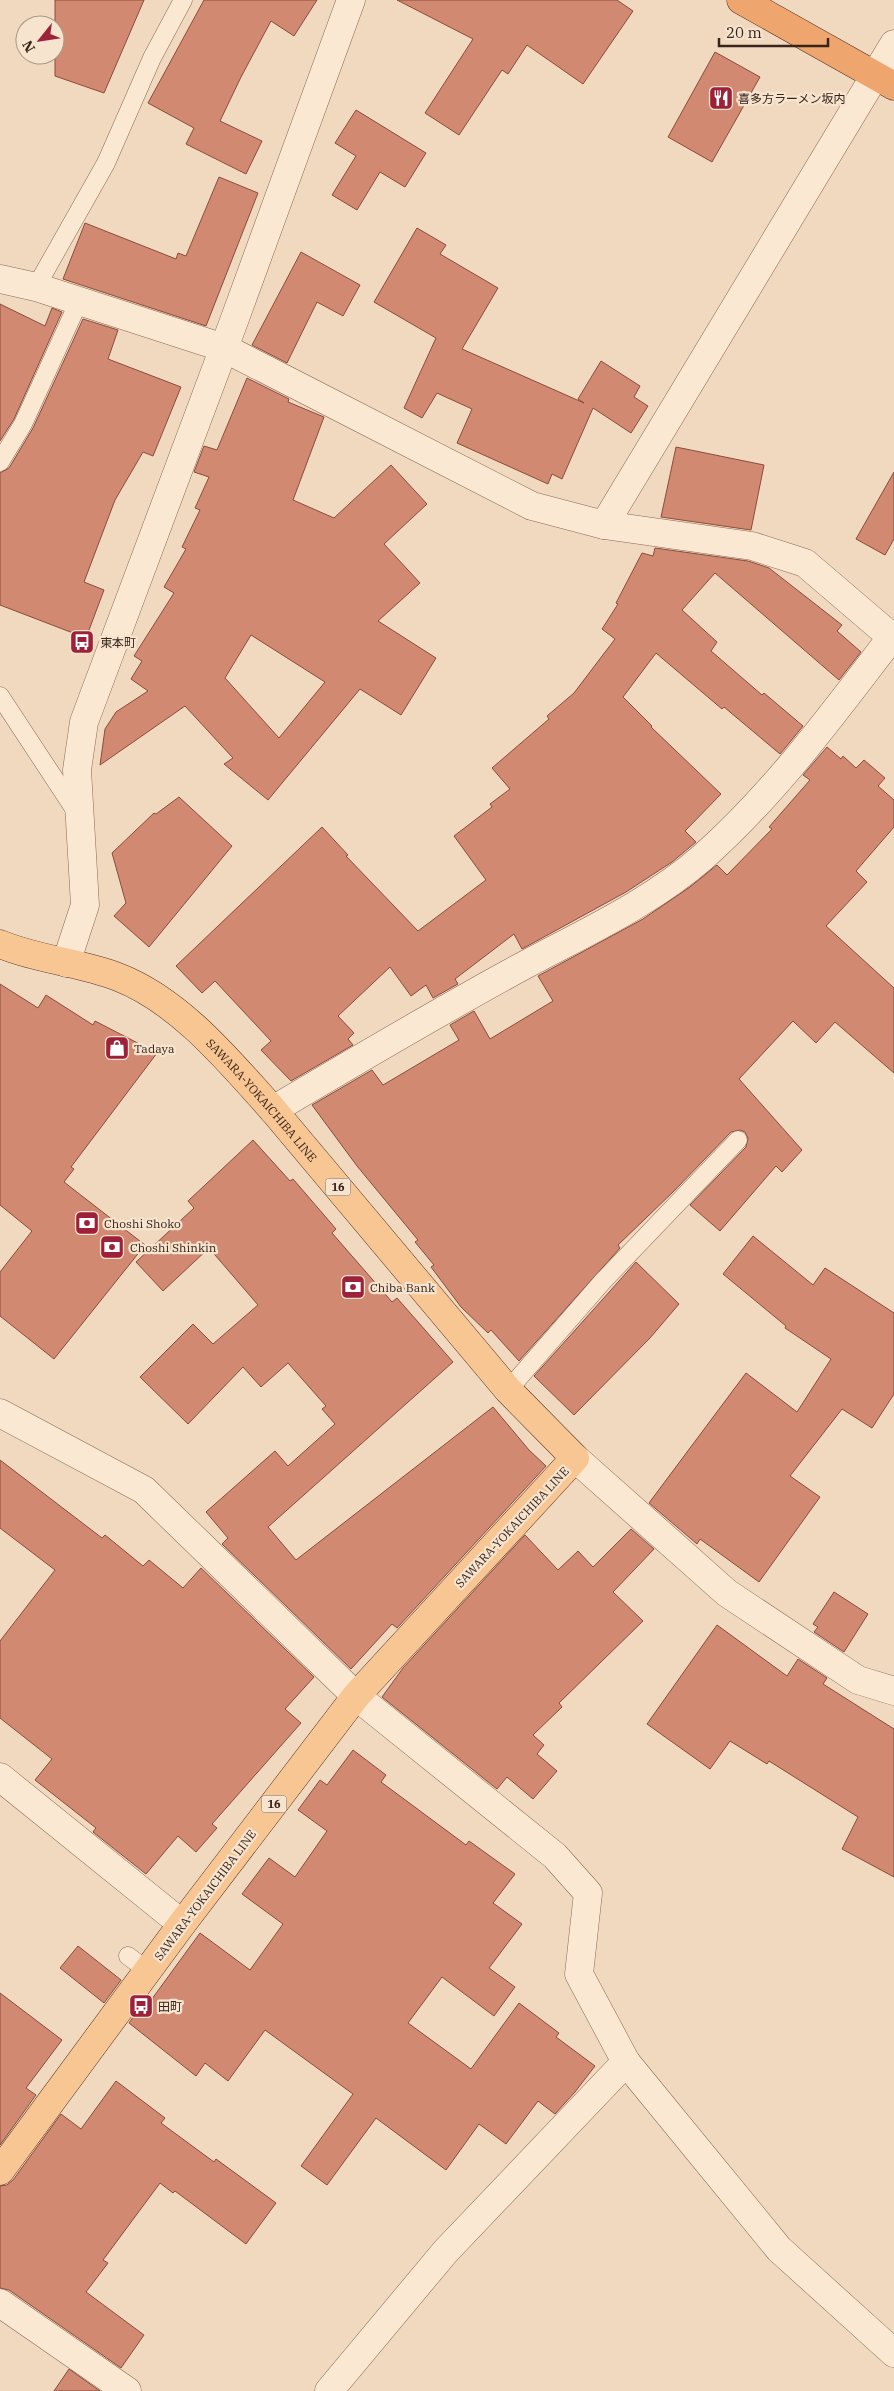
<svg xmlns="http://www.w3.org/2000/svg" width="894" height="2391" viewBox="0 0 894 2391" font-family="'IBM Plex Serif','Noto Sans JP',serif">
<rect width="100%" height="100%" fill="#f0d9bf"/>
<g fill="#d18972" stroke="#8b4c3a" fill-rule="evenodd">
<path d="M 55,0 L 144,0 L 104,93 L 55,76 Z"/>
<path d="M 204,0 L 317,0 L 294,36 L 271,21 L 241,77 L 220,121 L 262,141 L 246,174 L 186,144 L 194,128 L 148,103 Z"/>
<path d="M 397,0 L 617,0 L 633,11 L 583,84 L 527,45 L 508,74 L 502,70 L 459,135 L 425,113 L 473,39 Z"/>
<path d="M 715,52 L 760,77 L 712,162 L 668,137 Z"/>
<path d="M 356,110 L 426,153 L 405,187 L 380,172 L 357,210 L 332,195 L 356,156 L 335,143 Z"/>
<path d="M 219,177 L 258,193 L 206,326 L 63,279 L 85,223 L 176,259 L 178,253 L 186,256 Z"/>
<path d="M 417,228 L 446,245 L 440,254 L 498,288 L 462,349 L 584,403 L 578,399 L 601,361 L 640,386 L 634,397 L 648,406 L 631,433 L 593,408 L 562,479 L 552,474 L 548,484 L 457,443 L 472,409 L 437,393 L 422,418 L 404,408 L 436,338 L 374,302 Z"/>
<path d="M 301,252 L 360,285 L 343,316 L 317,302 L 287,363 L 252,345 Z"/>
<path d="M 0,304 L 45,326 L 52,308 L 62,312 L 14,419 L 0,441 Z"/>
<path d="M 83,319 L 118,330 L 108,359 L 181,387 L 153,456 L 143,452 L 115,500 L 84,582 L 104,590 L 86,638 L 0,605 L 0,473 L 9,468 L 33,428 Z"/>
<path d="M 247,378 L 289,399 L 288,402 L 324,417 L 293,500 L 334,518 L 391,465 L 427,504 L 384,544 L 420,583 L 378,621 L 436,658 L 401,715 L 360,689 L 268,800 L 224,764 L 233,758 L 185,706 L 100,765 L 105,729 L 116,712 L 148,691 L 131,679 L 142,661 L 134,656 L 174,593 L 164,587 L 186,549 L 182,547 L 200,510 L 195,508 L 209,477 L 194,472 L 204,446 L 217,450 ZM 251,635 L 325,682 L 279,738 L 225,678 Z"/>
<path d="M 676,447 L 764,465 L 751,530 L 661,517 Z"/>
<path d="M 894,472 L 894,539 L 885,555 L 856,539 Z"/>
<path d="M 655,548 L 748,561 L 769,568 L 842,625 L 837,631 L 861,652 L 839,680 L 715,573 L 682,610 L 717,642 L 711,651 L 762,695 L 764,693 L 803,726 L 790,742 L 780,754 L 724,707 L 722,709 L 656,653 L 623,697 L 652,726 L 651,727 L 721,794 L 685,831 L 696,842 L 672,862 L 626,892 L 522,949 L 514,934 L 455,979 L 458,984 L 433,998 L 426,985 L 411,996 L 390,967 L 338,1016 L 354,1033 L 348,1039 L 353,1045 L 291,1081 L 261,1050 L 271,1041 L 215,981 L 202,993 L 176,966 L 322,827 L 348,855 L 346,856 L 418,931 L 486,880 L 454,836 L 492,807 L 490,804 L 510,789 L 492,768 L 549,719 L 547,716 L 574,693 L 615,639 L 602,629 L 618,604 L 616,603 L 642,553 L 653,556 Z"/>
<path d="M 827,747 L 841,759 L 843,756 L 856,768 L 864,760 L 885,778 L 878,786 L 894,800 L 894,827 L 856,871 L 867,882 L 826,926 L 894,988 L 894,1073 L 835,1022 L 816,1043 L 793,1021 L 739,1079 L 802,1150 L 782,1172 L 776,1166 L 720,1231 L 690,1205 L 746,1147 L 748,1138 L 745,1132 L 740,1130 L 731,1132 L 674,1191 L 618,1245 L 620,1248 L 519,1361 L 491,1330 L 488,1333 L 461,1307 L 431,1267 L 434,1265 L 415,1242 L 418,1240 L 357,1166 L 312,1105 L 372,1070 L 383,1085 L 459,1040 L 450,1025 L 474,1011 L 490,1039 L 553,1001 L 538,976 L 643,919 L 690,887 L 717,865 L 727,875 L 772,829 L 769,827 L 810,780 L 803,775 Z"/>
<path d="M 179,797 L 232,846 L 149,947 L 114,916 L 126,903 L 112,853 L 154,813 L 156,814 Z"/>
<path d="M 0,984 L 38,1008 L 46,995 L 93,1025 L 95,1021 L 157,1053 L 71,1167 L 74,1169 L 64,1182 L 145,1245 L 54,1359 L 0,1316 L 0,1272 L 32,1231 L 0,1205 Z"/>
<path d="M 253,1140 L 290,1181 L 293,1179 L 336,1229 L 332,1233 L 392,1302 L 397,1298 L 453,1362 L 268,1527 L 296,1560 L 493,1407 L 529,1450 L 546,1466 L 397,1628 L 392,1624 L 351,1669 L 222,1544 L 228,1538 L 206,1512 L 275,1451 L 288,1466 L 335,1424 L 322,1409 L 326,1406 L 288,1363 L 261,1387 L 243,1367 L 188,1424 L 140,1377 L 193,1324 L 213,1344 L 258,1305 L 209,1248 L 163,1291 L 136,1262 L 194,1208 L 188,1201 Z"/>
<path d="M 753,1236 L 813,1285 L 825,1268 L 894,1313 L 894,1394 L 872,1428 L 842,1409 L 790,1476 L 820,1497 L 759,1582 L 700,1539 L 697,1544 L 649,1503 L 746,1373 L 797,1412 L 831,1359 L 785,1328 L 786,1326 L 723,1274 Z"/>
<path d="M 636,1262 L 679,1304 L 650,1338 L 574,1415 L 534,1376 Z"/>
<path d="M 0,1460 L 102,1538 L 105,1535 L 143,1566 L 149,1560 L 183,1588 L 201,1568 L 314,1677 L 285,1709 L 301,1723 L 212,1824 L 217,1828 L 196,1852 L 178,1836 L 146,1874 L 93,1832 L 96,1828 L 35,1780 L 52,1759 L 0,1718 L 0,1641 L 55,1570 L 0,1528 Z"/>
<path d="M 631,1529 L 654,1549 L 613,1592 L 643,1621 L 559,1703 L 562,1707 L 533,1735 L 544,1745 L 537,1754 L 557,1771 L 533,1799 L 507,1777 L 497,1789 L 382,1697 L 403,1668 L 525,1535 L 558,1570 L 578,1551 L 593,1567 Z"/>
<path d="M 834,1592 L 868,1614 L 844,1652 L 814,1632 L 818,1627 L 813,1624 Z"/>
<path d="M 717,1625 L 787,1676 L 798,1659 L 827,1678 L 823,1684 L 894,1729 L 894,1877 L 842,1849 L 858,1817 L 769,1761 L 767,1764 L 730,1741 L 710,1769 L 647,1724 Z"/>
<path d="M 353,1750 L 386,1775 L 381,1782 L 466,1845 L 469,1841 L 515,1874 L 493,1903 L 522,1924 L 489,1968 L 515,1987 L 494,2016 L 442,1977 L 408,2023 L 471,2069 L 519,2003 L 559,2033 L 556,2037 L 595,2066 L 575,2092 L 555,2114 L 538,2101 L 506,2144 L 479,2124 L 446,2170 L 376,2118 L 327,2185 L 301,2166 L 353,2094 L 265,2030 L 228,2081 L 205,2063 L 196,2076 L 129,2023 L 145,2000 L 149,2003 L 200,1933 L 250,1970 L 283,1924 L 242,1894 L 269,1858 L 295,1877 L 327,1831 L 298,1810 L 320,1780 L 327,1785 Z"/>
<path d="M 78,1946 L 121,1980 L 104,2003 L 60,1968 Z"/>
<path d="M 0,1993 L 62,2040 L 26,2088 L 36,2095 L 0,2145 Z"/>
<path d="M 116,2081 L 165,2118 L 161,2123 L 214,2162 L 216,2159 L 276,2203 L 246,2244 L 175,2191 L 173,2193 L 160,2183 L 103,2260 L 108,2263 L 86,2292 L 144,2335 L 121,2368 L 9,2290 L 0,2288 L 0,2186 L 7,2185 L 13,2180 L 61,2114 L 81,2129 Z"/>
<path d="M 69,2369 L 100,2391 L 54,2391 Z"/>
</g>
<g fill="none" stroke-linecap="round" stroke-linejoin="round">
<defs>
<g id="service">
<path d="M 36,287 L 106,163 L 152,58 L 183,0"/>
<path d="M 0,462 L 23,424 L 79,301"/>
<path d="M 0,696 L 77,813"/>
<path d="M 508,1390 L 603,1281 L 738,1140"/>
<path d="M 128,1956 L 148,1971"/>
</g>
<g id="minor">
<path d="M 0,279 L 36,287 L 224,348 L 532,506 L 604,525 L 752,546 L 805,563 L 894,639"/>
<path d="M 604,525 L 894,44"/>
<path d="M 273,1110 C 352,1063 430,1017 510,973 C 575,937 647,906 703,857 C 775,793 833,714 891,638"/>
<path d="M 0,1413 L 144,1490 L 356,1696 L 555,1856 L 588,1893 L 579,1974 L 626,2062 L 779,2249 L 894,2353"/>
<path d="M 0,1777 L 182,1924"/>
<path d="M 0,2303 L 127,2391"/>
<path d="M 329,2391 L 445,2252 L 626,2062"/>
</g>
<g id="tertiary">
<path d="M 66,963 L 85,905 L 77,770 L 84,722 L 234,321 L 351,0"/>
<path d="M 575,1458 L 727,1593 L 858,1680 L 894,1691"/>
</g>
<g id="primary">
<path id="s1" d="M 0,944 C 38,960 79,962 118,977 C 180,1001 229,1061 273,1110 L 508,1390 L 575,1458 L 356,1696 L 182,1924 L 0,2171"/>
</g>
<path id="trunk" d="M 741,0 L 894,86"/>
</defs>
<use href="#service" stroke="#8a6956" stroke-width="19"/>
<use href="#minor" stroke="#8a6956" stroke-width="29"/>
<use href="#tertiary" stroke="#8a6956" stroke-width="29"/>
<use href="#primary" stroke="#57382b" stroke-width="29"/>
<use href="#trunk" stroke="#57382b" stroke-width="29"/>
<use href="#service" stroke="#fbe8d2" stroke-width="18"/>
<use href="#minor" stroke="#fbe8d2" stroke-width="28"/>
<use href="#tertiary" stroke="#fbe8d2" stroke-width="28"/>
<use href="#primary" stroke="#f7c693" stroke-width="28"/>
<use href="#trunk" stroke="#eea66e" stroke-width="28"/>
</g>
<defs>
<symbol id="restaurant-square" viewBox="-11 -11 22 22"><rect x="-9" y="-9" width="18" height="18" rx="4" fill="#9d2239" stroke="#f7e4cf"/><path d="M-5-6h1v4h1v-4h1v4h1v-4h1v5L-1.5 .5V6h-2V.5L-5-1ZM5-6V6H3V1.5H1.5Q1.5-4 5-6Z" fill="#fff"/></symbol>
<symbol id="bus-square" viewBox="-11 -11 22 22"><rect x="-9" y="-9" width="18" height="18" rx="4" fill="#9d2239" stroke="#f7e4cf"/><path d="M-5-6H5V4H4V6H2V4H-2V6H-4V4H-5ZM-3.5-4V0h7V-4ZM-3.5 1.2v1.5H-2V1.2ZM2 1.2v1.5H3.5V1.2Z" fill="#fff"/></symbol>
<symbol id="shop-square" viewBox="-11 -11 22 22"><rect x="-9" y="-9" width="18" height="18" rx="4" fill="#9d2239" stroke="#f7e4cf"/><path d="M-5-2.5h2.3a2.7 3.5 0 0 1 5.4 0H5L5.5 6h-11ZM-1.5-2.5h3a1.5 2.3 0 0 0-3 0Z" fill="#fff"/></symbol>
<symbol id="bank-square" viewBox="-11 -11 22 22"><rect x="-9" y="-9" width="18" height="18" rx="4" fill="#9d2239" stroke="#f7e4cf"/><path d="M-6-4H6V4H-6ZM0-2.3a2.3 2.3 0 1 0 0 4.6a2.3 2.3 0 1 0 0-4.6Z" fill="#fff"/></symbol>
</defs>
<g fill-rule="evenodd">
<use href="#restaurant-square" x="707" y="84" width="28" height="28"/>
<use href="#bus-square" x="68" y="628" width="28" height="28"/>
<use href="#shop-square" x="103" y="1034" width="28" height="28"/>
<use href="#bank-square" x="73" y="1209" width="28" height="28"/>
<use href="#bank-square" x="98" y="1233" width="28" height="28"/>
<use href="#bank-square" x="339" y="1273" width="28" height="28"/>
<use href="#bus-square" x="127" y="1992" width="28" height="28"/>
</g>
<g text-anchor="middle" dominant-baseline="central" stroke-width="4.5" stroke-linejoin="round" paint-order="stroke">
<g fill="#f7e4cf" stroke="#725e52" stroke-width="1">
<rect x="325.5" y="1178.5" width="25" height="17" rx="4"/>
<rect x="261.5" y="1795.5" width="25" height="17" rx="4"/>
</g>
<g font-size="11" font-weight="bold" fill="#39241c">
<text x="338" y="1187">16</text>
<text x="274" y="1804">16</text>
</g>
<g font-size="12" fill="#39241c" stroke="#f7e4cf" text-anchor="start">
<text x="738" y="98">喜多方ラーメン坂内</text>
<text x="100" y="642">東本町</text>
<text x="134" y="1048">Tadaya</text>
<text x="104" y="1223">Choshi Shoko</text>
<text x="130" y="1247">Choshi Shinkin</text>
<text x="370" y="1287">Chiba Bank</text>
<text x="158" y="2006">田町</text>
</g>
<g font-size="12" fill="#39241c" stroke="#f7e4cf">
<text stroke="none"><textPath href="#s1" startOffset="314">SAWARA-YOKAICHIBA LINE</textPath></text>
<text transform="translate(512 1527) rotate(-47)">SAWARA-YOKAICHIBA LINE</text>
<text transform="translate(205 1895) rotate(-53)">SAWARA-YOKAICHIBA LINE</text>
</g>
</g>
<g transform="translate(40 40) rotate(240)"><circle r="24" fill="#f7e4cf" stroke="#ab9787"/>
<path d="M0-4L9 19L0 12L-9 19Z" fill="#9d2239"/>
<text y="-8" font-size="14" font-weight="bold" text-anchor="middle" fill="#39241c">N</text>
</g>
<path d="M719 38v8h109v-8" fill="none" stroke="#39241c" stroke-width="2.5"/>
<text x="726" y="38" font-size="15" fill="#39241c" stroke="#f7e4cf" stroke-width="4" paint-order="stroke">20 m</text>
</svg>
